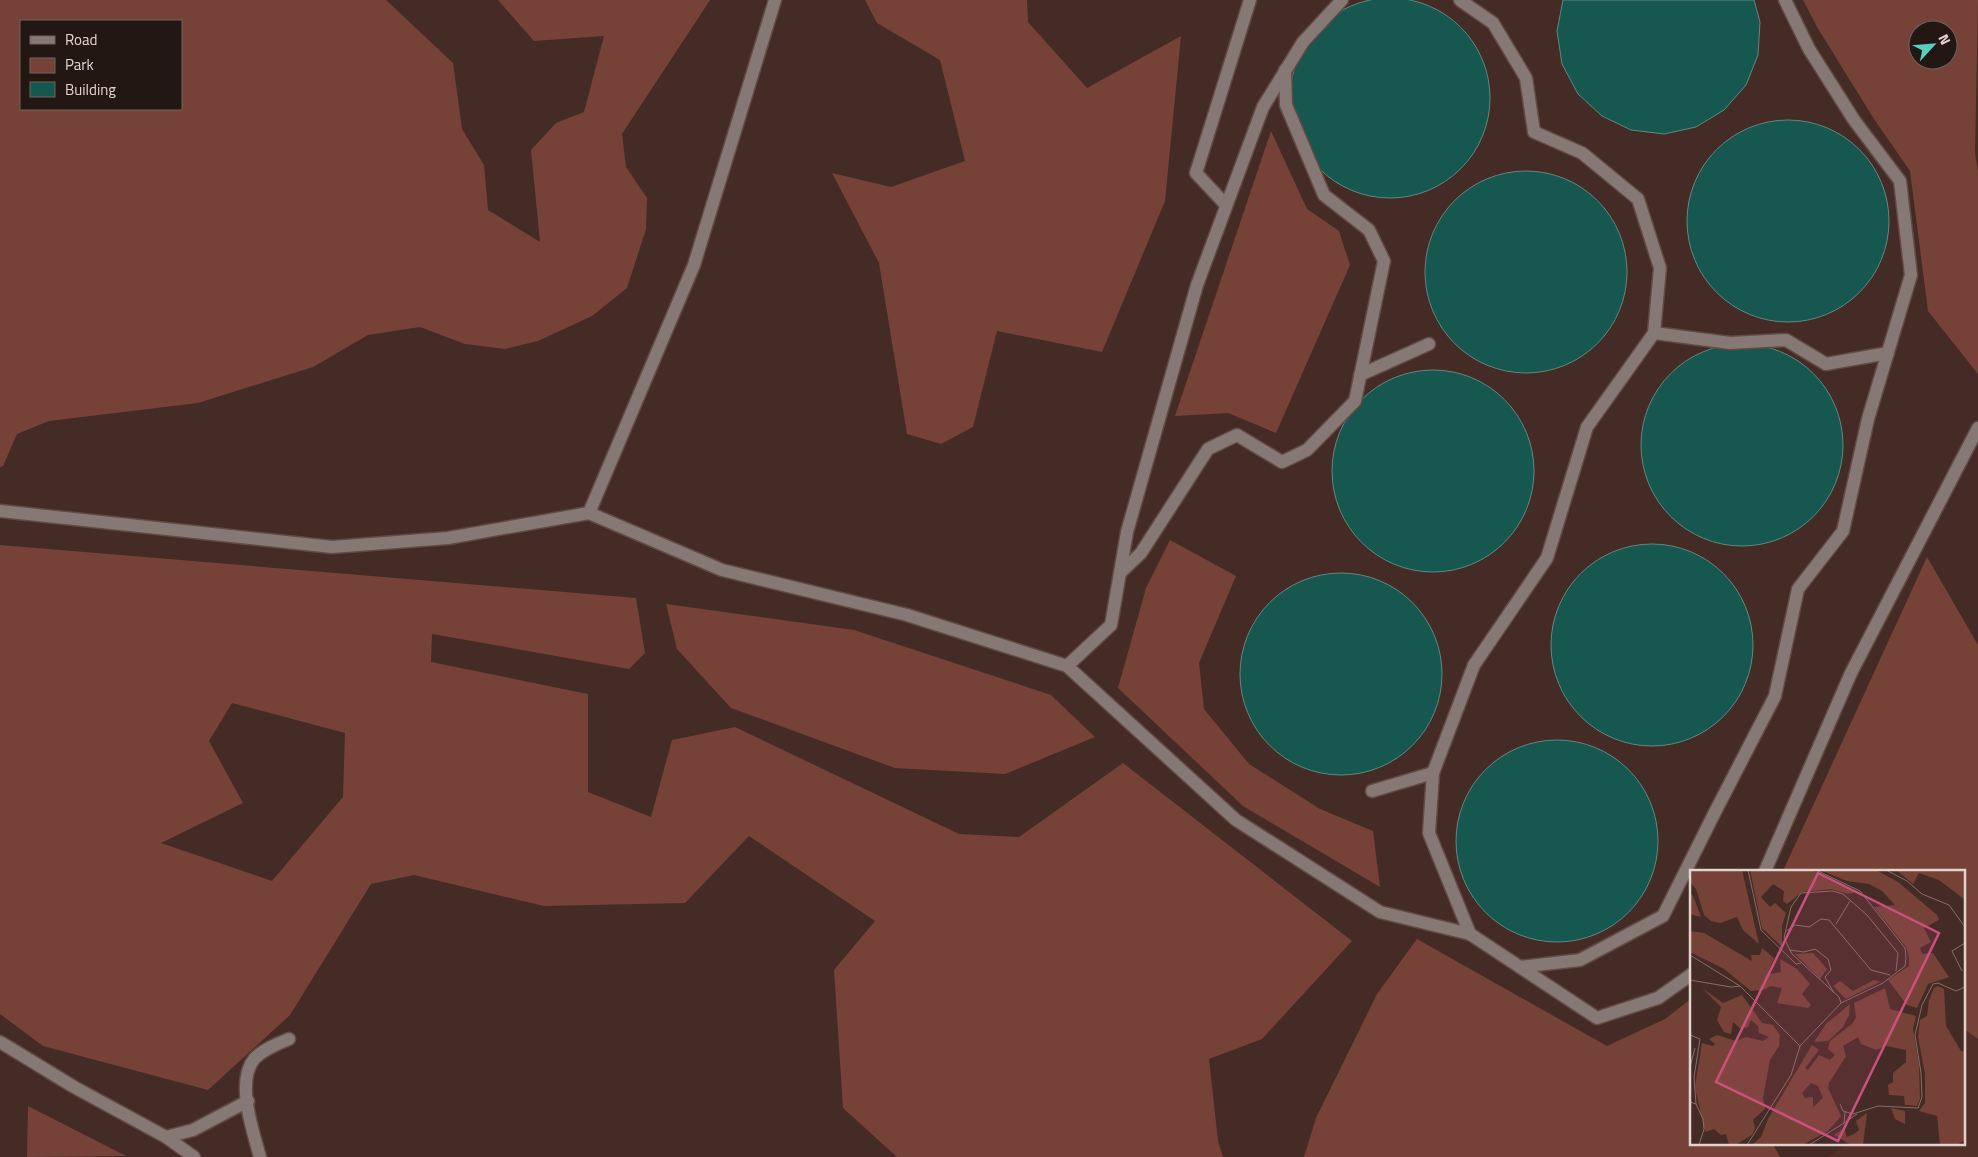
<svg xmlns="http://www.w3.org/2000/svg" width="1978" height="1157" viewBox="0 0 1978 1157" font-family="'Titillium Web',sans-serif">
<rect width="100%" height="100%" fill="#452b25"/>
<path fill="#512f28" d="M 1964,1029 L 1978,1039 L 1978,1157 L 1828,1157 L 1847,1143 L 1964,1143 Z"/>
<g fill="#764237" fill-rule="evenodd">
<path d="M 0,0 L 386,0 L 453,63 L 462,129 L 484,165 L 488,210 L 540,242 L 531,150 L 556,123 L 584,112 L 604,36 L 534,41 L 498,0 L 710,0 L 622,134 L 626,167 L 647,198 L 646,229 L 627,288 L 592,316 L 538,341 L 505,349 L 465,344 L 420,327 L 368,335 L 313,367 L 198,403 L 49,421 L 17,434 L 3,466 L 0,467 ZM 21,21 L 181,21 L 181,109 L 21,109 Z"/>
<path d="M 865,0 L 1027,0 L 1028,22 L 1087,88 L 1181,36 L 1165,201 L 1102,352 L 997,331 L 973,427 L 941,444 L 907,434 L 879,263 L 832,173 L 891,187 L 965,161 L 940,60 L 877,23 Z"/>
<path d="M 1803,0 L 1978,0 L 1975,153 L 1978,172 L 1978,374 L 1928,311 L 1910,171 L 1874,119 L 1817,27 ZM 1918,30 L 1948,30 L 1948,60 L 1918,60 Z"/>
<path d="M 1271,131 L 1307,209 L 1339,231 L 1350,265 L 1276,433 L 1228,413 L 1175,416 Z"/>
<path d="M 1170,540 L 1236,576 L 1199,663 L 1204,709 L 1249,764 L 1320,809 L 1373,831 L 1380,887 L 1243,806 L 1118,688 L 1146,588 Z"/>
<path d="M 0,545 L 636,598 L 645,653 L 629,669 L 432,634 L 431,662 L 588,694 L 588,792 L 651,817 L 672,740 L 735,727 L 959,834 L 1019,837 L 1123,763 L 1352,941 L 1262,1039 L 1209,1059 L 1218,1141 L 1223,1157 L 897,1157 L 843,1108 L 834,970 L 875,921 L 749,836 L 685,903 L 544,906 L 414,875 L 371,884 L 290,1015 L 208,1090 L 43,1046 L 0,1014 ZM 232,703 L 345,733 L 343,797 L 272,881 L 161,843 L 243,803 L 209,741 Z"/>
<path d="M 1927,557 L 1978,645 L 1978,1039 L 1964,1029 L 1964,871 L 1783,871 Z"/>
<path d="M 666,604 L 854,630 L 1051,695 L 1095,737 L 1005,774 L 895,768 L 731,708 L 677,649 Z"/>
<path d="M 1417,939 L 1607,1046 L 1665,1019 L 1692,998 L 1692,1143 L 1772,1143 L 1780,1157 L 1304,1157 L 1316,1118 L 1377,994 Z"/>
<path d="M 28,1106 L 126,1156 L 27,1157 Z"/>
</g>
<g fill="#16574f" stroke="#638781">
<circle cx="1390" cy="98" r="100"/>
<path d="M 1563,0 L 1754,0 L 1760,22 L 1758,55 L 1746,85 L 1724,110 L 1696,127 L 1664,134 L 1631,130 L 1602,116 L 1578,94 L 1562,64 L 1557,31 Z"/>
<circle cx="1788" cy="221" r="101"/>
<circle cx="1526" cy="272" r="101"/>
<circle cx="1742" cy="445" r="101"/>
<circle cx="1433" cy="471" r="101"/>
<circle cx="1652" cy="645" r="101"/>
<circle cx="1341" cy="674" r="101"/>
<circle cx="1557" cy="841" r="101"/>
</g>
<g fill="none" stroke-linecap="round" stroke-linejoin="round">
<defs>
<g id="minor">
<path d="M 1460,0 L 1493,23 L 1526,78 L 1534,132 L 1582,153 L 1638,199 L 1660,268 L 1654,333 L 1587,427 L 1547,558 L 1474,665 L 1433,773 L 1429,833 L 1470,934"/>
<path d="M 1226,205 L 1196,173 L 1250,0"/>
<path d="M 1654,333 L 1730,343 L 1786,340 L 1826,364 L 1888,353"/>
<path d="M 1360,375 L 1429,344"/>
<path d="M 0,511 L 332,547 L 448,538 L 589,513 L 694,265 L 775,0"/>
<path d="M 589,513 L 722,570 L 907,615 L 1067,666 L 1236,820 L 1380,912 L 1470,934 L 1597,1018 L 1658,998 L 1692,974"/>
<path d="M 1120,573 L 1141,553 L 1208,449 L 1237,435 L 1282,462 L 1307,450 L 1355,401 L 1384,261 L 1369,230 L 1324,195 L 1286,105 L 1285,70"/>
<path d="M 1067,666 L 1111,625 L 1127,532 L 1197,285 L 1263,107 L 1303,42 L 1342,0"/>
<path d="M 1372,791 L 1433,773"/>
<path d="M 1765,871 L 1851,673 L 1978,428"/>
<path d="M 1520,967 L 1580,960 L 1663,916 L 1714,814 L 1775,696 L 1798,589 L 1843,531 L 1868,419 L 1911,275 L 1900,181 L 1854,120 L 1809,49 L 1785,0"/>
<path d="M 0,1042 L 74,1087 L 166,1137 L 193,1130 L 248,1101"/>
<path d="M 166,1137 L 194,1157"/>
<path d="M 260,1157 C 253,1131 235,1081 255,1058 C 264,1049 277,1044 289,1039"/>
</g>
</defs>
<use href="#minor" stroke="#624943" stroke-width="15"/>
<use href="#minor" stroke="#867874" stroke-width="12"/>
</g>
<g transform="translate(1690 870)">
<rect width="275" height="275" fill="#452b25"/>
<path d="M 0,0 L 52,0 L 69,74 L 53,60 L 47,47 L 30,53 L 21,51 L 14,45 L 6,19 L 0,12 ZM 60,0 L 122,0 L 167,22 L 158,24 L 142,19 L 112,22 L 97,34 L 93,31 L 94,21 L 83,14 L 71,27 L 80,37 L 85,33 L 96,43 L 92,56 L 92,77 L 72,58 ZM 130,0 L 186,0 L 208,12 L 247,45 L 249,50 L 234,58 L 241,72 L 230,78 L 232,84 L 243,83 L 259,107 L 238,114 L 227,138 L 217,135 L 198,110 L 219,96 L 219,88 L 216,77 L 184,37 L 205,35 L 192,21 L 179,14 L 157,11 ZM 206,0 L 275,0 L 275,30 L 249,10 L 229,3 L 223,14 ZM 0,22 L 3,26 L 11,47 L 0,44 ZM 0,61 L 14,63 L 62,91 L 61,85 L 70,85 L 72,78 L 84,88 L 78,103 L 81,104 L 91,102 L 90,89 L 107,99 L 120,114 L 112,124 L 121,135 L 118,138 L 87,133 L 92,118 L 81,116 L 73,120 L 61,121 L 34,99 L 0,82 ZM 123,83 L 137,99 L 130,109 L 105,84 ZM 184,110 L 190,112 L 156,129 L 143,116 L 150,111 L 163,121 ZM 248,116 L 254,119 L 256,156 L 271,181 L 275,181 L 275,270 L 267,275 L 250,275 L 247,246 L 229,241 L 235,233 L 235,204 L 228,167 L 230,150 L 237,146 L 239,130 L 244,118 ZM 12,118 L 33,133 L 52,125 L 72,153 L 83,155 L 90,165 L 89,176 L 80,190 L 73,228 L 75,239 L 63,250 L 65,258 L 62,265 L 45,275 L 39,275 L 36,264 L 31,265 L 24,259 L 15,262 L 5,217 L 12,173 L 23,176 L 25,174 L 19,169 L 27,165 L 46,171 L 56,167 L 73,171 L 79,167 L 69,163 L 68,156 L 61,150 L 58,157 L 51,159 L 43,152 L 41,164 L 34,162 L 27,150 L 31,137 ZM 195,118 L 200,139 L 226,146 L 223,159 L 229,196 L 230,229 L 227,236 L 215,235 L 214,226 L 199,225 L 198,215 L 203,212 L 203,203 L 216,192 L 216,180 L 196,176 L 186,180 L 171,174 L 168,167 L 153,176 L 156,186 L 139,213 L 138,218 L 151,246 L 138,261 L 112,275 L 62,275 L 71,267 L 78,249 L 122,175 L 129,180 L 115,198 L 118,200 L 129,185 L 140,190 L 145,185 L 138,179 L 140,171 L 163,153 L 166,147 L 164,133 ZM 121,213 L 128,216 L 133,228 L 123,237 L 123,227 L 115,228 L 112,223 ZM 160,134 L 159,145 L 153,157 L 138,171 L 124,172 L 136,154 ZM 201,238 L 215,241 L 215,254 L 205,249 ZM 177,243 L 173,275 L 161,275 L 144,265 L 154,258 L 157,267 L 164,264 L 169,260 L 166,251 Z" fill="#764237" fill-rule="evenodd"/>
<path fill="none" stroke="#856e69" stroke-width="1" d="M 58,0 L 71,60 L 106,94 L 111,93M 196,0 L 217,11 L 232,24 L 259,35 L 275,57M 146,54 L 160,31M 95,62 L 105,55 L 119,57 L 131,49 L 139,50 L 181,100 L 200,105M 99,80 L 114,82 L 125,79 L 138,89 L 141,100 L 135,107 L 144,123M 0,85 L 50,116 L 110,176 L 101,205 L 57,275M 272,101 L 262,81 L 275,73M 0,110 L 41,117 L 50,116M 151,133 L 149,127 L 102,84 L 94,68 L 101,37 L 111,23 L 143,21 L 153,24 L 177,45 L 208,83 L 206,101M 0,165 L 10,169 L 4,207 L 6,234M 110,176 L 151,133 L 193,113 L 215,96 L 216,88 L 215,78 L 170,21 L 126,0M 0,197 L 5,178M 0,232 L 6,234 L 13,249 L 14,259 L 9,275M 150,234 L 153,241 L 163,244 L 188,236 L 228,238 L 232,227 L 231,203 L 225,165 L 232,135 L 243,114 L 248,113 L 266,121 L 275,117M 154,253 L 167,244M 119,275 L 154,253 L 155,242"/>
<path fill="#cc507e" fill-opacity="0.15" stroke="#cc507e" stroke-width="2.5" d="M 128,3 L 249,63 L 148,271 L 26,212 Z"/>
<rect width="275" height="275" fill="none" stroke="#e4d2ce" stroke-width="2.5"/>
</g>
<rect x="20" y="20" width="162" height="90" fill="#231714" stroke="#70625e"/>
<rect x="30" y="36" width="25" height="8" fill="#867874" stroke="#70625e"/>
<text x="65" y="45" font-size="15" fill="#e4d2ce">Road</text>
<rect x="30" y="58" width="25" height="15" fill="#764237" stroke="#70625e"/>
<text x="65" y="70" font-size="15" fill="#e4d2ce">Park</text>
<rect x="30" y="82" width="25" height="15" fill="#16574f" stroke="#70625e"/>
<text x="65" y="95" font-size="15" fill="#e4d2ce">Building</text>
<g transform="translate(1933 45) rotate(64)"><circle r="24" fill="#231714" stroke="#70625e"/>
<path d="M0-4L9 19L0 12L-9 19Z" fill="#59cebf"/>
<text y="-8" font-size="14" font-weight="bold" text-anchor="middle" fill="#e4d2ce">N</text>
</g>
</svg>
